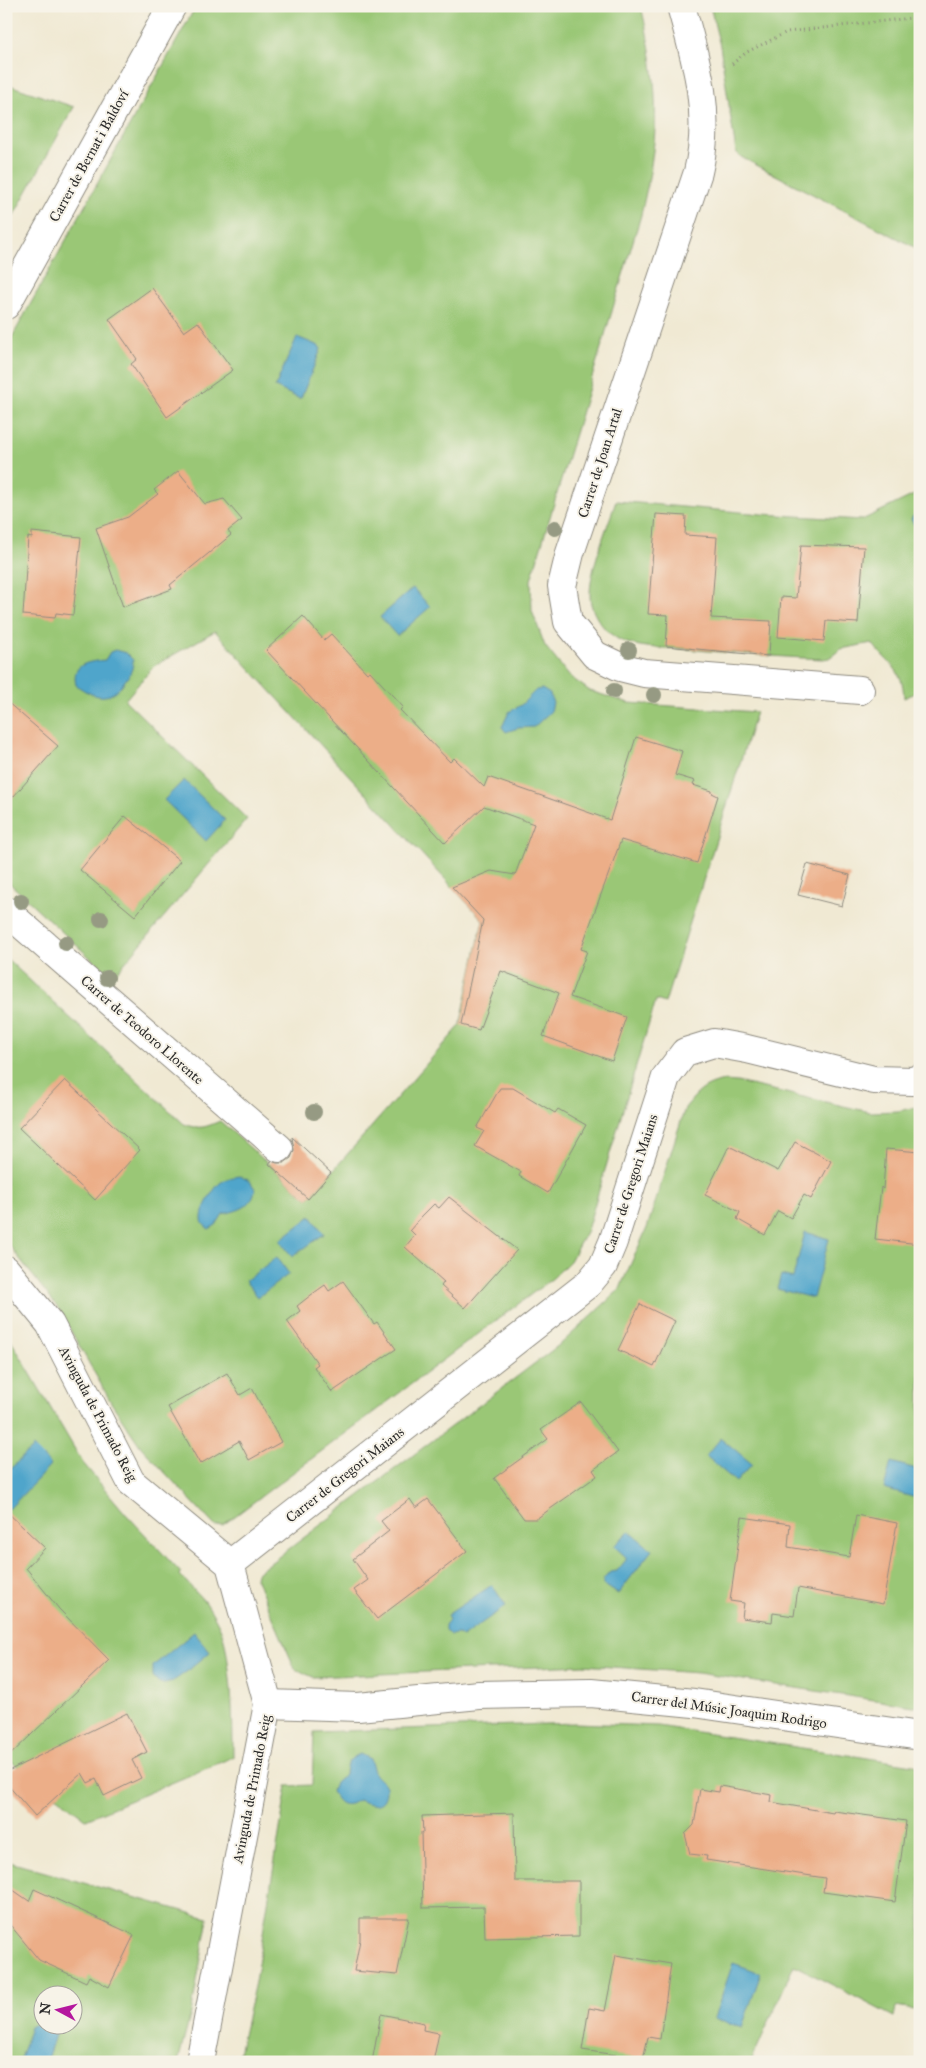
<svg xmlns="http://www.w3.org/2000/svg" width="926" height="2068" viewBox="0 0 926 2068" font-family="'IM FELL Great Primer',serif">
<rect width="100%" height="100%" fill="#f7f3e8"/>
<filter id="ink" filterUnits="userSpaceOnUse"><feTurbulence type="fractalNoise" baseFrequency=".02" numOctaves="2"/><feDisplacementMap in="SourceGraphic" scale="10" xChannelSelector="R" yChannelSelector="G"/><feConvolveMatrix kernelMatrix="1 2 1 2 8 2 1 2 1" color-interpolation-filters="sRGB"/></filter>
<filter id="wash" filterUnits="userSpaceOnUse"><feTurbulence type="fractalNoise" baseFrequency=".0096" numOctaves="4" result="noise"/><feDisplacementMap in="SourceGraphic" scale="20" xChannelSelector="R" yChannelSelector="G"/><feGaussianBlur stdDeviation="1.12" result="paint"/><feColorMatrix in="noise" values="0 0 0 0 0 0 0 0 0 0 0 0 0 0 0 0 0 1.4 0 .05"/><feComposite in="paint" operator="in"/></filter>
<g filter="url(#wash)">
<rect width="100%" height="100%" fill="#f0e9d3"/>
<g fill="#9ac776" stroke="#627950" fill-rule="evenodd">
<path d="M 196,6 L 641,6 C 653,56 660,107 652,158 C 650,177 645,196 641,215 L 531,580 L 532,611 L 545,646 L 569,676 L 590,691 L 629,703 L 756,712 L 665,1003 L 656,1000 L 587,1230 L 570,1261 L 553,1278 L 223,1525 L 215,1526 L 141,1447 L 112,1404 L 58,1308 L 6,1241 L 6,958 L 184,1124 C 200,1130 206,1127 220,1121 L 308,1199 L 460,1026 L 483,920 L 215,631 L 154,666 L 125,700 L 247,819 L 112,978 L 6,880 L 6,348 Z"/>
<path d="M 710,6 L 920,6 L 920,250 L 741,157 L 736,152 L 720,46 Z"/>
<path d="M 6,84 L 74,107 L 6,229 Z"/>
<path d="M 920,492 L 920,691 L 904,698 C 903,667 888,665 872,643 L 841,649 L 829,658 L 823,659 C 777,657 731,653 686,649 C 665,648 636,649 618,639 C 605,631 595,619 591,604 C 585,579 608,526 616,501 L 762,514 L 862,520 Z"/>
<path d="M 724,1081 L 737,1082 L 870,1112 L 898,1111 L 920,1106 L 920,1707 L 698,1673 L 583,1665 L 313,1677 L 295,1669 L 256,1578 L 257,1573 L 563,1342 L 619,1290 L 647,1228 L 685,1108 C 698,1092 703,1086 724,1081 Z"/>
<path d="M 6,1332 L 83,1463 L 125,1513 L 181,1573 L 180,1575 L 204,1601 L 205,1601 C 213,1614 222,1628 225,1643 C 232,1680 233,1719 233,1757 L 86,1819 L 8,1759 L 6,1760 Z"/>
<path d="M 575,1723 L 658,1726 L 920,1766 L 920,2011 L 896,2007 L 894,2017 L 794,1965 L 751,2062 L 237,2062 L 255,1982 L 287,1786 L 312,1785 L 314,1732 Z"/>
<path d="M 6,1861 L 208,1918 L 192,2009 L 178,2062 L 6,2062 ZM 42,1996 L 72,1996 L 72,2026 L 42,2026 Z"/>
</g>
<g fill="#4fa5cb" stroke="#3d687b">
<path d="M 297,337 L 319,346 L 321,349 L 301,398 L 298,398 L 275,387 Z"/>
<path d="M 920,508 L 920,553 L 916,553 L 914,543 L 920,535 L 911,519 Z"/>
<path d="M 413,588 L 430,607 L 397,636 L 380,617 Z"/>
<path d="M 115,650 L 126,653 L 133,660 C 133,670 130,674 124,682 C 110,703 94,698 76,685 C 71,663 88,662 105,660 L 110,652 Z"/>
<path d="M 542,689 L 550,694 L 553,703 L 551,711 L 534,727 L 518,728 L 506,732 L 502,727 L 509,712 L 521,705 L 536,690 Z"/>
<path d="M 184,780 L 225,820 L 206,841 L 164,800 Z"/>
<path d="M 239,1176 L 250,1181 L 255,1189 C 252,1208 239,1210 223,1214 L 216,1225 L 209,1229 C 206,1227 202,1224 202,1219 C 201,1210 213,1189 220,1183 C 226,1179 231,1177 239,1176 Z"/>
<path d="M 311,1216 L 324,1234 L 292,1257 L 280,1240 Z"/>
<path d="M 805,1232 L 829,1239 L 813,1298 L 777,1289 L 781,1275 L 793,1278 Z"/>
<path d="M 277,1257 L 289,1274 L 258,1297 L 245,1281 Z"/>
<path d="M 721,1438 L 752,1464 L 736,1482 L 706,1456 Z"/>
<path d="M 33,1447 L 51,1465 L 9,1509 L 6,1506 L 6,1473 Z"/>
<path d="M 891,1462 L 920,1470 L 920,1499 L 884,1489 Z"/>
<path d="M 629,1531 L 652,1550 L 618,1594 L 603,1584 L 603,1580 L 610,1572 L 617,1571 L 626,1560 L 626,1557 L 614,1546 Z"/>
<path d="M 492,1585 L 506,1606 L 462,1637 L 458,1634 L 450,1635 L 445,1630 L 445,1625 L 449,1620 L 447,1615 Z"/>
<path d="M 194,1632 L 210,1652 C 200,1660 174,1685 163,1684 C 158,1683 156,1680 153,1676 L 153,1666 Z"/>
<path d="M 360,1754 L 370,1759 L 375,1775 L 386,1786 C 387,1806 376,1808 359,1800 C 346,1807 338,1807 332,1791 L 335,1783 L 345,1774 C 346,1762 349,1759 360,1754 Z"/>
<path d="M 733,1963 L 761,1973 L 742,2027 L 714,2018 Z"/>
<path d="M 35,2024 L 53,2029 L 56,2032 L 46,2062 L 19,2062 L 30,2027 Z"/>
</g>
<g id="blocks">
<g fill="#ecae88">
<path d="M 152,288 L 184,332 L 198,322 L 233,370 L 167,417 L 131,364 L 137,359 L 109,319 Z"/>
<path d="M 178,471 L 205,504 L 224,499 L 242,520 L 228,531 L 231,535 L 170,585 L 172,589 L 123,607 L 96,528 L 128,517 L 158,494 L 154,490 Z"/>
<path d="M 656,514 L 686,516 L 685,535 L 717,537 L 711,618 L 771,621 L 769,656 L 666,646 L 668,615 L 648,614 Z"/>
<path d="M 32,532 L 81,537 L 73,615 L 56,613 L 55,618 L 23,615 L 28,537 L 32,538 Z"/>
<path d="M 801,545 L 864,547 L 858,623 L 826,621 L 824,641 L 778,637 L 781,597 L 796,598 Z"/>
<path d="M 303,616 L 324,640 L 331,634 L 367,673 L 370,671 L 403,707 L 400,710 L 450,762 L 454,758 L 484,787 L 488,777 L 610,820 L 636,737 L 682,751 L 675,775 L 695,781 L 693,785 L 712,791 L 712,793 L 718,796 L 697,863 L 621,840 L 581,949 L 587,951 L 570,997 L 627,1017 L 612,1061 L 543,1036 L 559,993 L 501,971 L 479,1030 L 461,1025 L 483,920 L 452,887 L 491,871 L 515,875 L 534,824 L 484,806 L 445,843 L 266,650 Z"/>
<path d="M 6,701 L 58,746 L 6,805 Z"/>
<path d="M 125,816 L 180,861 L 135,916 L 80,870 Z"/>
<path d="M 807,864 L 850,875 L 842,906 L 798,895 Z"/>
<path d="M 65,1080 L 140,1150 L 95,1200 L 19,1128 Z"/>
<path d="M 500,1088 L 513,1088 L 555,1113 L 558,1109 L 586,1125 L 548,1193 L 519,1176 L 521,1172 L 475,1146 L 484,1131 L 477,1128 Z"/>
<path d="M 292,1137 L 331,1173 L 308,1199 L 269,1164 L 271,1161 L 277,1163 L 284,1163 L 291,1158 L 294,1150 Z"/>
<path d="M 795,1142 L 831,1161 L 811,1199 L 804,1195 L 791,1218 L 778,1211 L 765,1235 L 737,1219 L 740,1212 L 705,1195 L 729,1146 L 778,1171 Z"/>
<path d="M 886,1149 L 920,1152 L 920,1244 L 875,1239 L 881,1187 L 883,1189 Z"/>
<path d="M 449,1197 L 517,1250 L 465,1308 L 441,1286 L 444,1282 L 405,1247 L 415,1235 L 410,1230 L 422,1216 L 434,1204 L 439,1208 Z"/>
<path d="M 343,1281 L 374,1324 L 377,1322 L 396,1349 L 332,1392 L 314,1367 L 318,1364 L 287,1321 L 300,1311 L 297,1306 L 311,1295 L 325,1285 L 329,1291 Z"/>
<path d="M 640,1304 L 675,1321 L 654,1367 L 618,1350 Z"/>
<path d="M 227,1373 L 240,1395 L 252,1388 L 281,1442 L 249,1460 L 239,1441 L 200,1464 L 168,1407 Z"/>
<path d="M 581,1402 L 618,1452 L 593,1470 L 597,1476 L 536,1519 L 524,1519 L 494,1478 L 548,1439 L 541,1430 Z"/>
<path d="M 410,1499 L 416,1508 L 428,1499 L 467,1551 L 377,1619 L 354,1590 L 368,1580 L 353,1559 L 389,1531 L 381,1521 Z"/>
<path d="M 6,1511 L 45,1548 L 26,1568 L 59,1609 L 109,1660 L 6,1759 Z"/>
<path d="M 856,1515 L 897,1523 L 883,1604 L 798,1588 L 794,1616 L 773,1613 L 772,1622 L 742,1618 L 744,1603 L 730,1601 L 742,1517 L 790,1524 L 788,1547 L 849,1557 Z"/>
<path d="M 127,1713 L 147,1752 L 132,1760 L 141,1778 L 104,1796 L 96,1779 L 88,1783 L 82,1773 L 35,1816 L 6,1783 L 6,1772 Z"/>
<path d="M 720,1786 L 772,1795 L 771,1802 L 833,1813 L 834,1811 L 906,1821 L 895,1902 L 823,1892 L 825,1878 L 706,1860 L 707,1856 L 690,1854 L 685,1834 L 694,1825 L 700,1789 L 719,1792 Z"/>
<path d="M 514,1813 L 515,1881 L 579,1881 L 579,1936 L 485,1938 L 484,1907 L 423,1908 L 421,1832 L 423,1833 L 422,1816 Z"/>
<path d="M 6,1885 L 29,1901 L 34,1889 L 134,1935 L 109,1987 L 89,1976 L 86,1982 L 39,1960 L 6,1920 Z"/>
<path d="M 360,1918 L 409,1918 L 397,1975 L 354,1971 L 360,1940 Z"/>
<path d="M 616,1955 L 671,1964 L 660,2039 L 648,2037 L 643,2059 L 582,2050 L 589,2008 L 605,2011 Z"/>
<path d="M 381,2014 L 424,2023 L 423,2030 L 439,2033 L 433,2062 L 372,2062 Z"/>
</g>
</g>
</g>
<g filter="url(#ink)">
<use href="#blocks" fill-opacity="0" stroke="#8e8a7f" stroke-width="1"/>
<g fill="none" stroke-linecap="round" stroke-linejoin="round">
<defs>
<g id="minor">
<path d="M 681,6 C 697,63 712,114 698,172 L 570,553 L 562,586 L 568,622 L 595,655 L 620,667 L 644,673 L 860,690"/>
<path d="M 6,305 L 172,6"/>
<path d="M 6,911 L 279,1148"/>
<path d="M 6,1270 L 50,1324 L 131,1482 L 230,1564 L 268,1704 L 200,2062"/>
<path d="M 230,1564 L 588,1284 L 603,1266 L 613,1242 L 666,1077 L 685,1052 L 714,1043 L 747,1049 L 874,1080 L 913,1081 L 920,1078"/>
<path d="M 268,1704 L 358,1707 L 479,1695 L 591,1693 L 694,1703 L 920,1736"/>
</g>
</defs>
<use href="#minor" stroke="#8e8a7f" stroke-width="30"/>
<path stroke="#8e8a7f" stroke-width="3" stroke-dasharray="1 4" stroke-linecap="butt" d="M 732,64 L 747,52 L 787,32 L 920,17"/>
<use href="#minor" stroke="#fff" stroke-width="28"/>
</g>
<g fill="#969a83">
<circle cx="555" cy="528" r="8"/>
<circle cx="629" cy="650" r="8"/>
<circle cx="614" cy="691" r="8"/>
<circle cx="654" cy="695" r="8"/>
<circle cx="21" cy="901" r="8"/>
<circle cx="101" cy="919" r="8"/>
<circle cx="66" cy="943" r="8"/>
<circle cx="107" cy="978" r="8"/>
<circle cx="314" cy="1112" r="8"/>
</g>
</g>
<g text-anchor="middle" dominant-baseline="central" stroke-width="4" stroke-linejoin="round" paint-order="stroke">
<g font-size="14" fill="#2b2b2b" stroke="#f7f3e8">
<text transform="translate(89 156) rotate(-61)">Carrer de Bernat i Baldoví</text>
<text transform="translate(600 463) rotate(-72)">Carrer de Joan Artal</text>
<text transform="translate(142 1030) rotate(41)">Carrer de Teodoro Llorente</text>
<text transform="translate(631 1184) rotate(-72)">Carrer de Gregori Maians</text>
<text transform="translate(98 1414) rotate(62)">Avinguda de Primado Reig</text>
<text transform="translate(345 1475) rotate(-38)">Carrer de Gregori Maians</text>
<text transform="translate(729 1710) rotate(8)">Carrer del Músic Joaquim Rodrigo</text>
<text transform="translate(252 1789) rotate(-79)">Avinguda de Primado Reig</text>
</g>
</g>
<rect width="926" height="2068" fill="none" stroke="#f7f3e8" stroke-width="25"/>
<g transform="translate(58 2010) rotate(277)"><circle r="24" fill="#f7f3e8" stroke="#a5a39c"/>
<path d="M0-4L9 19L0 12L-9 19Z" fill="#b5179e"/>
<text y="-8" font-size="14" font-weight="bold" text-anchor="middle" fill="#2b2b2b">N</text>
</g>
</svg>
